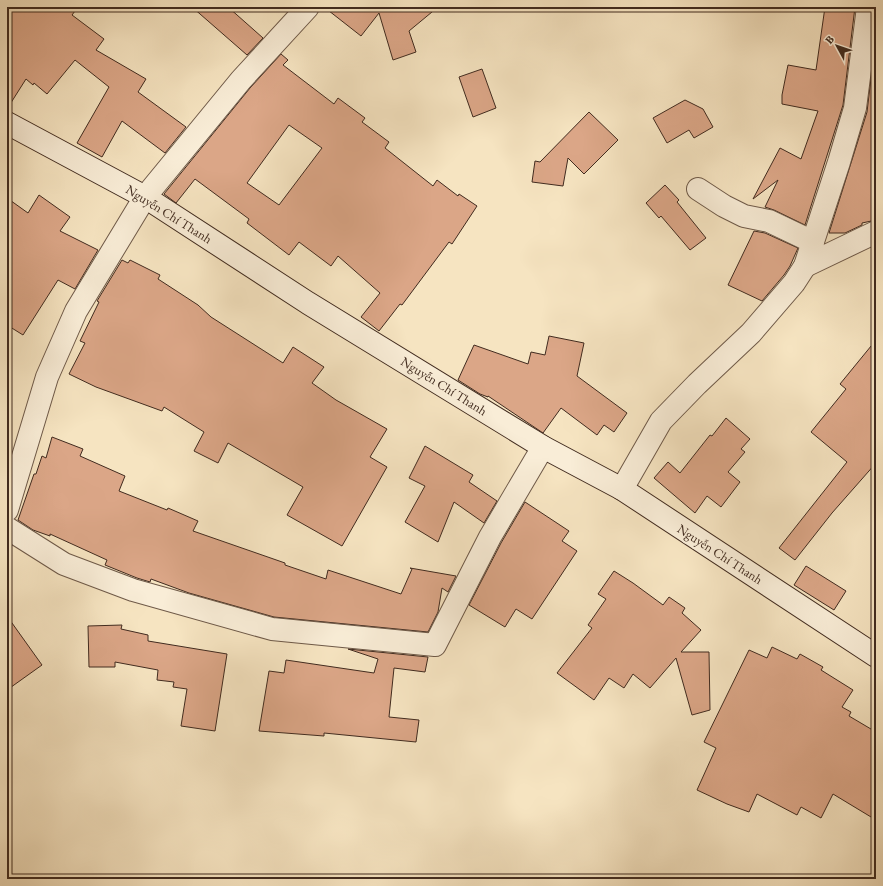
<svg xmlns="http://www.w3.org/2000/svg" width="883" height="886" viewBox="0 0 883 886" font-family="'EB Garamond',serif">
<rect width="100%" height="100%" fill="#f6e4c1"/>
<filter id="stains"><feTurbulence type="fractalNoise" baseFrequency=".005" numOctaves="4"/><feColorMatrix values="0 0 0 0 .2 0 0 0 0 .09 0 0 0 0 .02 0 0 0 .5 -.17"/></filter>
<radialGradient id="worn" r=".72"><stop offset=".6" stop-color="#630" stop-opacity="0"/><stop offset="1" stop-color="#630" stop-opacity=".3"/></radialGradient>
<g fill="#dba687" stroke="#412b1f" fill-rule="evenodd">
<path d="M 13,7 L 78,7 L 72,15 L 104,39 L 96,50 L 146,79 L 138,92 L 186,127 L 165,153 L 122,121 L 102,157 L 77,143 L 109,87 L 75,60 L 47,94 L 34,83 L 33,85 L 26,79 L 7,109 L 7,19 Z"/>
<path d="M 192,7 L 228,7 L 263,38 L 247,55 Z"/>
<path d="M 324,7 L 438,7 L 409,31 L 416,52 L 393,60 L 379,13 L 361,36 Z"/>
<path d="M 825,7 L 855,7 L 843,105 L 805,225 L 774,210 L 765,207 L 778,180 L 753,199 L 780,148 L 801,159 L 818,111 L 782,104 L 782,95 L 788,65 L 816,70 Z"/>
<path d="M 281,54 L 288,60 L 283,65 L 334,104 L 338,98 L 365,118 L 362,122 L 389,142 L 385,148 L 433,186 L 437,180 L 458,196 L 459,194 L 477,206 L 452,244 L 449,242 L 402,305 L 400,304 L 379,331 L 361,317 L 380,293 L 338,256 L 331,266 L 299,242 L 289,255 L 247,223 L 249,219 L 195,179 L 176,203 L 164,194 L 250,88 ZM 289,125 L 322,148 L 279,205 L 247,183 Z"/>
<path d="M 482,69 L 496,108 L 473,117 L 459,77 Z"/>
<path d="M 871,78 L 876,78 L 876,220 L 862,223 L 862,225 L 845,233 L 829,233 L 867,112 Z"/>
<path d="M 685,100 L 703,109 L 713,127 L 694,138 L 689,130 L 667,143 L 653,118 Z"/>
<path d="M 589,112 L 618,140 L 584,174 L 568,158 L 563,186 L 532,182 L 535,161 L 540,162 Z"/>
<path d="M 665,185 L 679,200 L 677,202 L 706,238 L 690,250 L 661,216 L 659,218 L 646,203 Z"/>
<path d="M 39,195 L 70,217 L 60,231 L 98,250 L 75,289 L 58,280 L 23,335 L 7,325 L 7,198 L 28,213 Z"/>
<path d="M 754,231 L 765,233 L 798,248 L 790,266 L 784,275 L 762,301 L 728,285 Z"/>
<path d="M 122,260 L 128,263 L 130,260 L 160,275 L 158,279 L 198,305 L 211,317 L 283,363 L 293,347 L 324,367 L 312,383 L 336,400 L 387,429 L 370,457 L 387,467 L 342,546 L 287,515 L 303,487 L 228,443 L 218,463 L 194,451 L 204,432 L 164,407 L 162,411 L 96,387 L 69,374 L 85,343 L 80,341 L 99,302 L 97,301 Z"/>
<path d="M 549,336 L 584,343 L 577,376 L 627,413 L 614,432 L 604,425 L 597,435 L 561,408 L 543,433 L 488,396 L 488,397 L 480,394 L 458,380 L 474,345 L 528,364 L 531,352 L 545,355 Z"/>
<path d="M 876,340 L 876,463 L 832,513 L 795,560 L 779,548 L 847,462 L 811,432 L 846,389 L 840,384 Z"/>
<path d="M 726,418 L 750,439 L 741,449 L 745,452 L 728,472 L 740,482 L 721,507 L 707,496 L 695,513 L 654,478 L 668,462 L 680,473 L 710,435 L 712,436 Z"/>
<path d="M 52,437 L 83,449 L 80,456 L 125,476 L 119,491 L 167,510 L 168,508 L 198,521 L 193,531 L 285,563 L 285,565 L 326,579 L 328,570 L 401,594 L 412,569 L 410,568 L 456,576 L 448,592 L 442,588 L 438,612 L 428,632 L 274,617 L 189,593 L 151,579 L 150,582 L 137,578 L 105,565 L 107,560 L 50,534 L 50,536 L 33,530 L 18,520 L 34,474 L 36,474 L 42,456 L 46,458 Z"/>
<path d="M 425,446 L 473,475 L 469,482 L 497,501 L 484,523 L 454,502 L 438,542 L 405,522 L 425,486 L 409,478 Z"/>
<path d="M 525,502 L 569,531 L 562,541 L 577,551 L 532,619 L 516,609 L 505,627 L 469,605 L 501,543 Z"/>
<path d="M 806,566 L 846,591 L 834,610 L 794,585 Z"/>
<path d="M 614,571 L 633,583 L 663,605 L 669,597 L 685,608 L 682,613 L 701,630 L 681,652 L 709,652 L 710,710 L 692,715 L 676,658 L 650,688 L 633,674 L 624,688 L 609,678 L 594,700 L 557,673 L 592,628 L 588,625 L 606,599 L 598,594 Z"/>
<path d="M 7,616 L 42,665 L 7,690 Z"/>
<path d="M 122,625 L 121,629 L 148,635 L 148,641 L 227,654 L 215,731 L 181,726 L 187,689 L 173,687 L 174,682 L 157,680 L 158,670 L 115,662 L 115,667 L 89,667 L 88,626 Z"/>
<path d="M 772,647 L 797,659 L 800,654 L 823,667 L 821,670 L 853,690 L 842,707 L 851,712 L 849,716 L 876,732 L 876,820 L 833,794 L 821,818 L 801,807 L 797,815 L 757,794 L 749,812 L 727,804 L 697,790 L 716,748 L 704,742 L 749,650 L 767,658 Z"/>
<path d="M 348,649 L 428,657 L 425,672 L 394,668 L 389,717 L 419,720 L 416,742 L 324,733 L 324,736 L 259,731 L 269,671 L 284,673 L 286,660 L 374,673 L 378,659 Z"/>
</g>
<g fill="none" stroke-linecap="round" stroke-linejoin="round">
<defs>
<g id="street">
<path d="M 698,189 L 724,206 L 744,216 L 769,221 L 813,242"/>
<path d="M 805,266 L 876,232"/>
<path d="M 622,489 L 661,421 L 697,384 L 751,333 L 794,283 L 805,266 L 839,162 L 855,108 L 868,7"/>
<path d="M 7,510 L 47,377 L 76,311 L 145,197 L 241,80 L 308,7"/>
<path d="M 7,528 L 64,564 L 133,590 L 272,629 L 435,645 L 490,537 L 543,447"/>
</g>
<path id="secondary" d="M 7,123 L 145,197 L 308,303 L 543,447 L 622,489 L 876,656"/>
</defs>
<use href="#street" stroke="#6e5948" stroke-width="24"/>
<use href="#secondary" stroke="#412b1f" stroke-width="24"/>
<use href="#street" stroke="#f9edd7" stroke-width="22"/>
<use href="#secondary" stroke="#f9edd7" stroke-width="22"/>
</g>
<g text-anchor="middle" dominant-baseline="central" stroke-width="4" stroke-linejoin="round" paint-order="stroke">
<g font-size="13" fill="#412b1f" stroke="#f9edd7">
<text transform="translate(169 214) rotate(32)">Nguyễn Chí Thanh</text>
<text transform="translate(444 386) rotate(32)">Nguyễn Chí Thanh</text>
<text transform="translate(720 554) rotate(33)">Nguyễn Chí Thanh</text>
</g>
</g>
<rect width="883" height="886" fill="none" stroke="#f6e4c1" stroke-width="24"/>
<rect x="8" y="8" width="867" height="870" fill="none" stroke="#412b1f" stroke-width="2"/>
<rect x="12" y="12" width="859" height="862" fill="none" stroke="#412b1f"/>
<g transform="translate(837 46) rotate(310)" stroke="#f9edd7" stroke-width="3" paint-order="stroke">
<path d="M0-3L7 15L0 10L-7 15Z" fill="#412b1f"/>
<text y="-6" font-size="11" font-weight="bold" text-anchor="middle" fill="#412b1f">B</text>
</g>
<rect width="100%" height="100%" filter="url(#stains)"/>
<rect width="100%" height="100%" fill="url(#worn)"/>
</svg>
